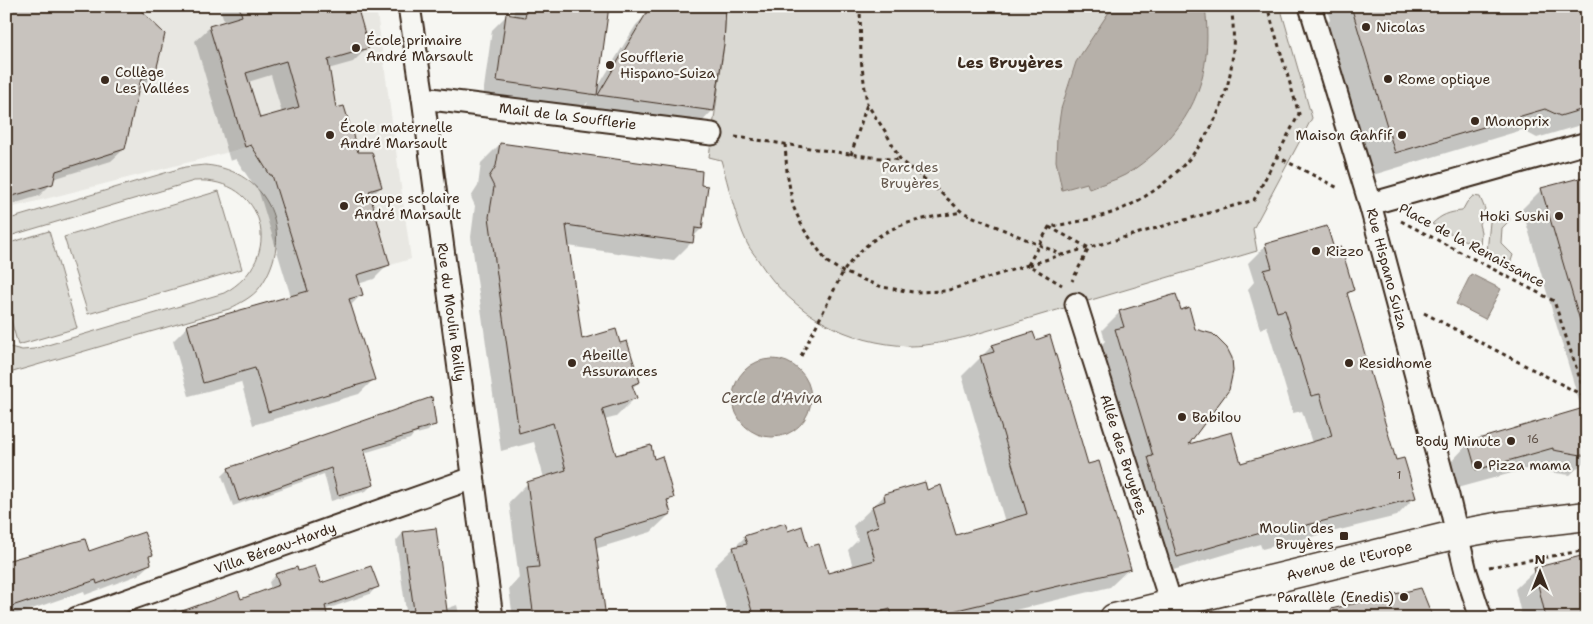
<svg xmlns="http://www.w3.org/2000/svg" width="1593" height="624" viewBox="0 0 1593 624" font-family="'Shantell Sans',sans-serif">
<rect width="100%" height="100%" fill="#f6f6f2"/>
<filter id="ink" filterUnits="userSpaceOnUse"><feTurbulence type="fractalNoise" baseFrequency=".02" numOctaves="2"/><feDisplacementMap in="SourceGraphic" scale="10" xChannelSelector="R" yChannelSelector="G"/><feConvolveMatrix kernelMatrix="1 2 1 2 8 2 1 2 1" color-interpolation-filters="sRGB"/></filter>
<g filter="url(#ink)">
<path fill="#e8e7e2" d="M 6,6 L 376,6 L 411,259 L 357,275 L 264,142 L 225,153 L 6,209 Z"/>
<g fill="#dad9d3" stroke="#8a8278">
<path d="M 726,6 L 1280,6 L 1312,118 L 1253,229 L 1257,251 L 966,337 C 948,341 929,346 910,346 C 848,344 793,314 760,263 C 756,256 750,250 747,243 C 735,217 729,187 721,160 L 709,157 L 724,44 Z"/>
<path d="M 205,165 C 269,170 297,235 260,287 C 253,297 240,303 229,309 L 6,374 L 6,346 L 22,350 L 34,349 L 224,293 C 287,259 265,176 194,181 L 6,237 L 6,220 L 185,167 Z"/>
<path d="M 219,191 L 242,269 L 88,314 L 64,237 Z"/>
<path d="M 1473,196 L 1480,197 L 1485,209 L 1479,224 L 1481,232 L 1480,248 L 1432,224 C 1441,215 1449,212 1462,211 L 1467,202 Z"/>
<path d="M 1502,212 L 1508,212 L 1510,220 L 1502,228 L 1501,243 L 1513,255 L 1510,264 L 1487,252 L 1490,222 Z"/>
<path d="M 49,231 L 77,328 L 18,345 L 6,303 L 6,244 Z"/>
</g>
<g fill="#b6b0a9" stroke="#857a71">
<path d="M 1115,6 L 1205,6 C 1212,63 1201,109 1158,150 C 1148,159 1137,168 1125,175 C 1114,181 1101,184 1089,189 L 1087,183 L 1062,190 L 1056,161 L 1057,136 L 1061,109 L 1076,62 L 1109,12 Z"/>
<path d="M 1471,274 L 1501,289 L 1485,319 L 1456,304 Z"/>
<circle cx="772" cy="398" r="39"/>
</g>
<g fill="#0003" fill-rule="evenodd">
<path d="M 6,6 L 154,75 L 141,87 L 138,88 L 124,149 L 111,161 L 53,179 L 52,183 L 39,196 L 6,206 Z"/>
<path d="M 219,6 L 305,6 L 368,47 L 353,62 L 328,69 L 335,110 L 357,153 L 381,187 L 369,198 L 389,264 L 374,279 L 358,284 L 361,295 L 350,306 L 373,380 L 359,394 L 253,425 L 241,382 L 189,396 L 173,341 L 188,326 L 291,297 L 258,189 L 256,189 L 236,159 L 230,161 L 195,41 L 210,27 L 225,23 ZM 271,75 L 282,113 L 259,120 L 248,82 Z"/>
<path d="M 515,6 L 608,6 L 596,90 L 636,25 L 651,10 L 713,110 L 699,125 L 585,109 L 588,102 L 581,109 L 483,95 L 492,30 L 506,16 L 513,17 Z"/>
<path d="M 1326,6 L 1587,6 L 1587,123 L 1537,138 L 1522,130 L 1373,175 L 1328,22 L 1330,20 Z"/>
<path d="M 500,144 L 700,187 L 701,229 L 692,238 L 692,242 L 673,261 L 568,246 L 581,341 L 619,345 L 639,382 L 632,388 L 635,398 L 616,417 L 604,420 L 615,456 L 653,460 L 673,497 L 666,504 L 670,514 L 651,532 L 595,549 L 605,618 L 513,618 L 509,589 L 519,578 L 509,502 L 528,483 L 544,478 L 534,442 L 501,451 L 471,237 L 475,206 L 471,197 L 478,186 L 481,163 Z"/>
<path d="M 1587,177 L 1587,422 L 1585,421 L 1522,209 L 1542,189 Z"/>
<path d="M 1266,245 L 1333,251 L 1353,290 L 1346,296 L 1395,462 L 1414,498 L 1397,516 L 1262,549 L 1260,544 L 1160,574 L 1098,348 L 1105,341 L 1102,330 L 1120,312 L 1180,312 L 1194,330 L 1232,366 L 1232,377 L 1225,395 L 1185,446 L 1241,465 L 1312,443 L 1302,411 L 1293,413 L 1267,326 L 1260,329 L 1248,289 L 1254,282 L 1248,263 Z"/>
<path d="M 992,346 L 1087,466 L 1129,569 L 1110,587 L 982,618 L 729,618 L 714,567 L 745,537 L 787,533 L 807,549 L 827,575 L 853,567 L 848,550 L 858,540 L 853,526 L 884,496 L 926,492 L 955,537 L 1005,522 L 962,376 Z"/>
<path d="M 434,424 L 428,431 L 413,435 L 410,439 L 364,453 L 373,484 L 366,491 L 331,501 L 324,474 L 233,506 L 222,476 L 229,469 Z"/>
<path d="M 1469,443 L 1587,447 L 1587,459 L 1570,475 L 1534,470 L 1534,467 L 1457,488 L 1450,463 Z"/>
<path d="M 403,533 L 446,609 L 457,605 L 460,618 L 407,618 L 396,541 Z"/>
<path d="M 151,554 L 148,558 L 150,564 L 138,575 L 85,595 L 84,591 L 6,618 L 6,563 Z"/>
<path d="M 1535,570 L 1587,618 L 1522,618 L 1515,589 Z"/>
<path d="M 297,573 L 320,585 L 377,586 L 370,594 L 324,610 L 326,618 L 150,618 L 176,609 L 178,614 L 240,601 L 271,589 L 269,582 L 276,575 Z"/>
</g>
<g fill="#c8c3be" stroke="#3b2a1e" fill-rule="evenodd">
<path d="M 6,6 L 136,6 L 165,34 L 155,75 L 141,79 L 125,149 L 56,171 L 53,184 L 6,198 Z"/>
<path d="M 239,6 L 357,6 L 369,48 L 328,60 L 336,108 L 344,106 L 358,152 L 372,152 L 382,187 L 369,191 L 390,265 L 357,275 L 363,295 L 349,299 L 375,380 L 268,412 L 255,368 L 203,383 L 187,325 L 308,291 L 272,175 L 270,175 L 251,145 L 245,147 L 209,26 L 242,16 ZM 286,61 L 299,107 L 260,118 L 246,73 Z"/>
<path d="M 527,6 L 609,6 L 597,95 L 497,81 L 506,14 L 525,17 Z"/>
<path d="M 652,6 L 726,6 L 724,44 L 714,111 L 598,95 L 647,12 Z"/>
<path d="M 1351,6 L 1587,6 L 1587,108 L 1560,116 L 1545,109 L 1395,153 Z"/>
<path d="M 500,143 L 702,171 L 701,185 L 708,186 L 702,229 L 695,228 L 693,243 L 566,225 L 582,339 L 616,329 L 620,343 L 627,341 L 640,382 L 632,385 L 637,398 L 602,409 L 616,455 L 651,445 L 654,459 L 662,456 L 674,498 L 667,500 L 671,514 L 595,537 L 606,618 L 534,618 L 527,568 L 539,567 L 527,482 L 566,470 L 553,423 L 519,433 L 489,217 L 494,187 L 489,177 L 496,166 Z"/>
<path d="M 1587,176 L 1587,323 L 1581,324 L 1541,188 Z"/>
<path d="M 1327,226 L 1334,249 L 1341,247 L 1354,290 L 1347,293 L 1376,392 L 1396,460 L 1404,458 L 1416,498 L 1279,532 L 1278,528 L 1177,557 L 1148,457 L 1153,456 L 1115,329 L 1124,327 L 1119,311 L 1176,294 L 1181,310 L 1189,307 L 1195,329 L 1213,334 L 1227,348 L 1232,358 L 1233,371 L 1229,390 L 1189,444 L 1232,432 L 1241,463 L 1332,436 L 1320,394 L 1311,396 L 1285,310 L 1277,312 L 1264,270 L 1272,268 L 1265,244 Z"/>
<path d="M 1033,332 L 1036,340 L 1050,335 L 1088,464 L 1099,461 L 1131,569 L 940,614 L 932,618 L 893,618 L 890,609 L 861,618 L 754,618 L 733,547 L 747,544 L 744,536 L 785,523 L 788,531 L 802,526 L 808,547 L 819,544 L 828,573 L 875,560 L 866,530 L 878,526 L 872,506 L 885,501 L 884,494 L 925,482 L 927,490 L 941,485 L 956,535 L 1027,514 L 980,356 L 994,352 L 992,345 Z"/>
<path d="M 432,397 L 436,425 L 417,430 L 418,432 L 364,449 L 374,485 L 338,495 L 331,468 L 239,501 L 228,468 Z"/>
<path d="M 1587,407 L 1587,456 L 1553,450 L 1553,448 L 1476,470 L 1468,442 Z"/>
<path d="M 436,528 L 448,618 L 415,618 L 403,532 Z"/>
<path d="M 144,532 L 153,555 L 149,556 L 151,564 L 97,584 L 96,580 L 27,603 L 27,601 L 6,608 L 6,561 L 85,539 L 89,551 Z"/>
<path d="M 1581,556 L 1587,572 L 1587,618 L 1546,618 L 1534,568 Z"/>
<path d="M 315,566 L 321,583 L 371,566 L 379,587 L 325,606 L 328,618 L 171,618 L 171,615 L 238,591 L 241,599 L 279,585 L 275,574 L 297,567 L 298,571 Z"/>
<path d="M 1421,588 L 1433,618 L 1332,618 L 1331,609 Z"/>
</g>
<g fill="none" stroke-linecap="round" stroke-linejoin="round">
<defs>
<g id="street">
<path id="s1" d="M 409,6 L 423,98 L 492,618"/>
<path id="s2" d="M 1310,6 L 1370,204 L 1448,496 L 1466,572 L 1481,618"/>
<path id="s3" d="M 423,98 L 712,134"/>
<path d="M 1370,204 L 1587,143"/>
<path id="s4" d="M 1076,304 L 1171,603"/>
<path id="s5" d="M 77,618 L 473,478"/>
</g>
<g id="secondary">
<path id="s6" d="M 1114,618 L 1458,534 L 1502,526 L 1587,516"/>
</g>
</defs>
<use href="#street" stroke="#3b2a1e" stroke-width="25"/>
<use href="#secondary" stroke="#3b2a1e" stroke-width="31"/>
<g stroke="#3b2a1e" stroke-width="3" stroke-dasharray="4 4" stroke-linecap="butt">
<path d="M 860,6 L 861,59 L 867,104 L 885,131 L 901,161 L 931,184 L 962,212 L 1063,255 L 1254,200 L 1299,114 L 1267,6"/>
<path d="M 735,137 C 790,144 845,155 900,160"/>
<path d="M 785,144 L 787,172 L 793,206 L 803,228 L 827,262 L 843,272 L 882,287 L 913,292 L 946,291 L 1028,265 L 1062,285"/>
<path d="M 851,155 L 867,104"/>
<path d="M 1276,156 L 1340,189"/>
<path d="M 1401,221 L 1554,301 L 1586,397"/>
<path d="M 1049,227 L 1089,248 L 1072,281"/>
<path d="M 1028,265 L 1049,227 C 1075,222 1103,218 1126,207 C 1204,169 1244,91 1231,6"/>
<path d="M 1029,265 L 1061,255"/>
<path d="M 1424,313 L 1586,397 L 1587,400"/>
<path d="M 801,356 L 843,272 C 877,225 908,221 962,212"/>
<path d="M 1489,567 L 1587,550"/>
</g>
<use href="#street" stroke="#f6f6f2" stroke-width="21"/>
<use href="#secondary" stroke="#f6f6f2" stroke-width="28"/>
</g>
</g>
<g fill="#3b2a1e" stroke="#f6f6f2" stroke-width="2">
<circle cx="1366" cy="27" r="5"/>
<circle cx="356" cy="48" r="5"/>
<circle cx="610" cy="65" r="5"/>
<circle cx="1388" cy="79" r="5"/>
<circle cx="105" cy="80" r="5"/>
<circle cx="1475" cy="121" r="5"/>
<circle cx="330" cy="135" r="5"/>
<circle cx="1402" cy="135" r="5"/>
<circle cx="344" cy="206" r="5"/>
<circle cx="1559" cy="216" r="5"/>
<circle cx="1316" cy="251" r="5"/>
<circle cx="572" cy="363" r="5"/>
<circle cx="1349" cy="363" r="5"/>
<circle cx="1182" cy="417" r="5"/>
<circle cx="1511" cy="441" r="5"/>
<circle cx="1478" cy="465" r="5"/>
<rect x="1339" y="531" width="10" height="10" rx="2.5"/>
<circle cx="1404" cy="597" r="5"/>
</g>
<g text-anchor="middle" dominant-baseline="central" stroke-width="4.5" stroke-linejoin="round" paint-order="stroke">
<g font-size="11" fill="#5e5046">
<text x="1533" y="439">16</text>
<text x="1399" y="475">1</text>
</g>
<g font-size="14" fill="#3b2a1e" stroke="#f6f6f2" text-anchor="start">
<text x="1376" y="27">Nicolas</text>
<text x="366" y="40">École primaire<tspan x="366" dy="16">André Marsault</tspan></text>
<text x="620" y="57">Soufflerie<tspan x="620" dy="16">Hispano-Suiza</tspan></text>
<text x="115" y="72">Collège<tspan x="115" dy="16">Les Vallées</tspan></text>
<text x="1398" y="79">Rome optique</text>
<text x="1485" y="121">Monoprix</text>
<text x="340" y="127">École maternelle<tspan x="340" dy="16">André Marsault</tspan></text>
<text x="1392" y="135" text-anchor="end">Maison Gahfif</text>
<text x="354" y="198">Groupe scolaire<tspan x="354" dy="16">André Marsault</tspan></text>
<text x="1549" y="216" text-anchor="end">Hoki Sushi</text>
<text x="1326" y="251">Rizzo</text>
<text x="582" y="355">Abeille<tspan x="582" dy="16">Assurances</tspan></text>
<text x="1359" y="363">Residhome</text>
<text x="1192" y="417">Babilou</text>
<text x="1501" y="441" text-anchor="end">Body Minute</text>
<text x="1488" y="465">Pizza mama</text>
<text x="1334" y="528" text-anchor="end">Moulin des<tspan x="1334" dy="16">Bruyères</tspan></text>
<text x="1394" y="597" text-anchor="end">Parallèle (Enedis)</text>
</g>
<g font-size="14" fill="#3b2a1e" stroke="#f6f6f2">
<text stroke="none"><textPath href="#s3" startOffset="146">Mail de la Soufflerie</textPath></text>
<text transform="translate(1472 245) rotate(28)">Place de la Renaissance</text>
<text stroke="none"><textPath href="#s2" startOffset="274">Rue Hispano Suiza</textPath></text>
<text stroke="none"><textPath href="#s1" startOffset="309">Rue du Moulin Bailly</textPath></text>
<text stroke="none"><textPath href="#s4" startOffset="158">Allée des Bruyères</textPath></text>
<text stroke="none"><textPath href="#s5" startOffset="210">Villa Béreau-Hardy</textPath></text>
<text stroke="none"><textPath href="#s6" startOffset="242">Avenue de l'Europe</textPath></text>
</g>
<g font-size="14" fill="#63564b" stroke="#f6f6f2">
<text x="910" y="167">Parc des<tspan x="910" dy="16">Bruyères</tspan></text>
</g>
<g font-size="15" font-style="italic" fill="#605248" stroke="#f6f6f2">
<text x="772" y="398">Cercle d'Aviva</text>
</g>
<g font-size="16" font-weight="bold" fill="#3b2a1e" stroke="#f6f6f2">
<text x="1010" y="62">Les Bruyères</text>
</g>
</g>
<rect width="1593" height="624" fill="none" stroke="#f6f6f2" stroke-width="25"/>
<rect x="12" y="12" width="1568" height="599" fill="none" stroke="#3b2a1e" stroke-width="2" filter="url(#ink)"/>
<g transform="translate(1540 572)" stroke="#f6f6f2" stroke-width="4" paint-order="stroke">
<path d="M0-4L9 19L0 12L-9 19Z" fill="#3b2a1e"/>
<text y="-8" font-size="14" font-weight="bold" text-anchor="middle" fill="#3b2a1e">N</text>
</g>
</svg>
